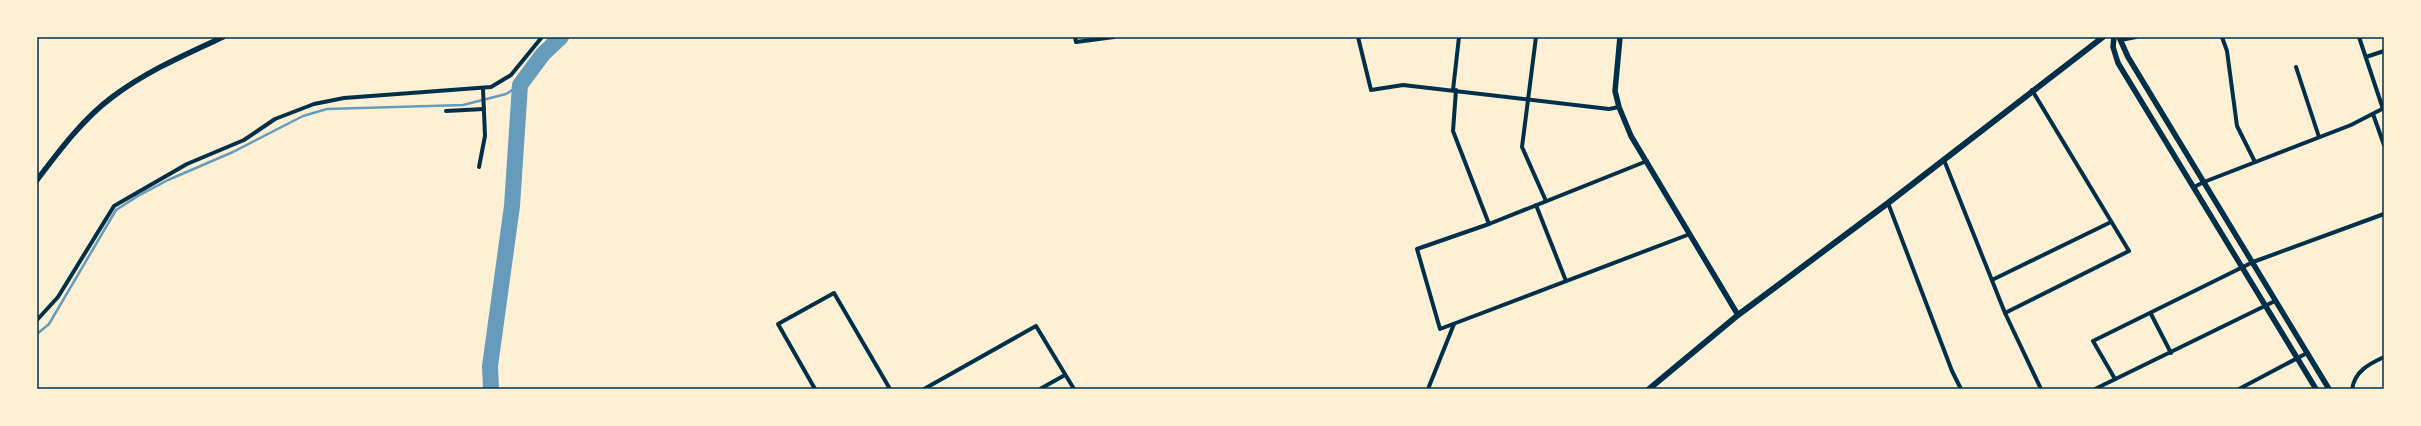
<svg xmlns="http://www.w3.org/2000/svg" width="2421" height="426" viewBox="0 0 2421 426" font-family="'Archivo Narrow',sans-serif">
<rect width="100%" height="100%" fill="#fdf0d5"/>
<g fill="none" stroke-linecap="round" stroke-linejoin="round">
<path stroke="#669bbc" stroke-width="2.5" d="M 37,334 L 49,324 L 116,210 L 138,196 L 168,180 L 233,152 L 303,116 L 327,109 L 463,105 L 506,94 L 520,85"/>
<path stroke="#669bbc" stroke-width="16" d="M 491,389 L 490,366 L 512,206 L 520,85 L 543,54 L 561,37"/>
<g stroke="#003049" stroke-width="4">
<path d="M 1075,37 L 1076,42 L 1114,37"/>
<path d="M 1358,37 L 1371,90 L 1403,85 L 1609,109 L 1619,107"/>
<path d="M 1536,37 L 1522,147 L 1546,201"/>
<path d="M 2222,37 L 2227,51 L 2237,126 L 2255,162"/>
<path d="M 2359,37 L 2383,109"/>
<path d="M 2121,40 L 2136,37"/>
<path d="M 2366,57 L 2384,51"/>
<path d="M 2296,67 L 2319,137"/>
<path d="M 1453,90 L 1459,37"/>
<path d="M 1456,90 L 1453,131 L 1489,224"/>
<path d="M 446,111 L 484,109"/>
<path d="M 2373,114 L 2384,145"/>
<path d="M 1944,160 L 2005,313 L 2041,389"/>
<path d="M 1647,161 L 1489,224 L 1417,249 L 1440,329 L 1690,234"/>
<path d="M 479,167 L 485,136 L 483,89"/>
<path d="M 2194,187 L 2204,182 L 2351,125 L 2384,108"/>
<path d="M 1888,203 L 1952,371 L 1961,389"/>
<path d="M 1536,205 L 1566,281"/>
<path d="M 1992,280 L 2111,222"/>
<path d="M 2005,313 L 2129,251 L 2032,90"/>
<path d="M 2151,314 L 2171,353"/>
<path d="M 37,320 L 58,297 L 114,206 L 187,164 L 244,140 L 275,119 L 314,104 L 344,98 L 491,87 L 511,75 L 542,37"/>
<path d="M 2115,379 L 2093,341 L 2253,262 L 2384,214"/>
<path d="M 815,389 L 778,324 L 834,293 L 890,389"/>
<path d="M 924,389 L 1036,326 L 1074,389"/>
<path d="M 1040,389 L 1065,375"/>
<path d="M 1428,389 L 1454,324"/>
<path d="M 2095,389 L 2275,301"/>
<path d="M 2239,389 L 2307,353"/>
<path d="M 2352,389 C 2355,371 2369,364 2384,357"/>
</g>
<g stroke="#003049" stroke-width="5.5">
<path d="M 1620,37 L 1615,91 L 1619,107 L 1631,136 L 1738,315"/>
<path d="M 2114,37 L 2113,47 L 2118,63 L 2316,389"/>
<path d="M 2119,37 L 2128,57 L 2329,389"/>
<path d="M 37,180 C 59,151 82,120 111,98 C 145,72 184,55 223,37"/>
</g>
<path stroke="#003049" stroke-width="6" d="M 1649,389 L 1738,315 L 1888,203 L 2103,37"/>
</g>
<rect width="2421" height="426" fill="none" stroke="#fdf0d5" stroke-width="76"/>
<rect x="38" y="38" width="2345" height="350" fill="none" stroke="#003049" stroke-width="1.5"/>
</svg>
